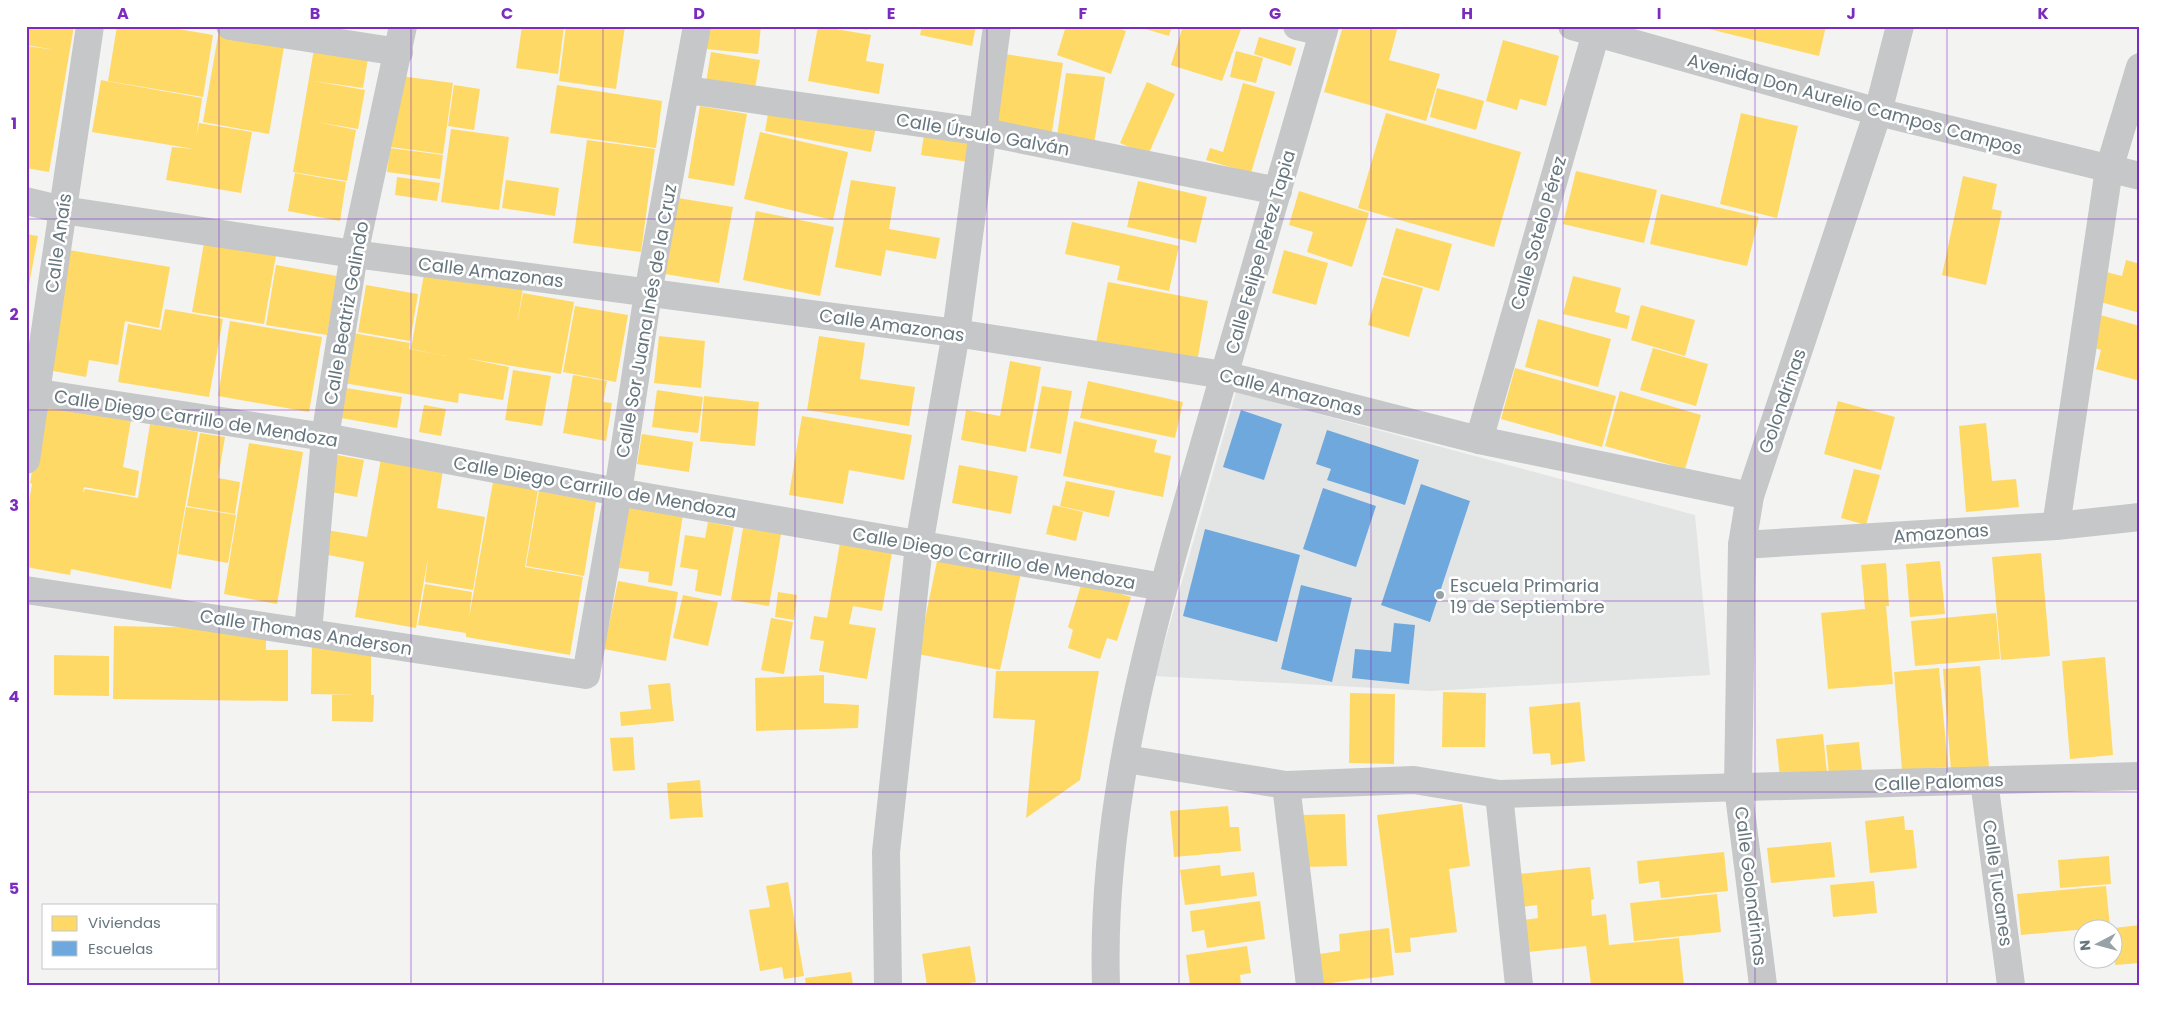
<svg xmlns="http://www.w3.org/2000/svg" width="2166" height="1011" viewBox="0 0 2166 1011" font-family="Poppins,sans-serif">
<rect width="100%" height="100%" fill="#f3f3f2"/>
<path fill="#e3e4e4" d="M 1236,392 L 1695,515 L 1710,675 L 1430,691 L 1155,676 Z"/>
<g fill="#ffd966">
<path d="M 26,26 L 74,26 L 49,172 L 26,168 L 26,46 L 56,50 L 26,45 Z"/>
<path d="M 117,26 L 161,26 L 213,35 L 203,97 L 108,81 Z"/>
<path d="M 522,26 L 564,26 L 558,74 L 516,68 Z"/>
<path d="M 566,26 L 625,26 L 616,89 L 559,81 Z"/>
<path d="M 708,26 L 761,26 L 758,54 L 705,49 Z"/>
<path d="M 818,26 L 871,35 L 866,61 L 884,64 L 879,94 L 808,81 Z"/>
<path d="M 848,26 L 868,26 L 867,30 Z"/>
<path d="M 922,26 L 976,26 L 972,46 L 920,35 Z"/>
<path d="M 1066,26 L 1112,26 L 1126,31 L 1111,74 L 1057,55 Z"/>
<path d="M 1142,26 L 1172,26 L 1169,36 L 1142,28 Z"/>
<path d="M 1183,26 L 1232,26 L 1241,29 L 1222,81 L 1171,65 Z"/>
<path d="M 1343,26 L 1398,26 L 1389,60 L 1440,74 L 1426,121 L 1324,92 Z"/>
<path d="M 1697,26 L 1826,26 L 1819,56 Z"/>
<path d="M 219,30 L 285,41 L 269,134 L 203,122 Z"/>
<path d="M 1259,37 L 1296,48 L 1291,66 L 1254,54 Z"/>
<path d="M 1503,40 L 1559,56 L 1546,106 L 1520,99 L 1517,110 L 1486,101 Z"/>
<path d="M 314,49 L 368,59 L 363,88 L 313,81 L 365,90 L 358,129 L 317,122 L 356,130 L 347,181 L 293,172 Z"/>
<path d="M 1236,51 L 1263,58 L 1256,83 L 1230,77 Z"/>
<path d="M 711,52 L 760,60 L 755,88 L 706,82 Z"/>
<path d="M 1005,54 L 1063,63 L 1051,137 L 992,126 Z"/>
<path d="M 1066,73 L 1105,77 L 1094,144 L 1057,136 Z"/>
<path d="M 400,76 L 453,83 L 443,154 L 391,147 Z"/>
<path d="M 101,80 L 202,98 L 196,139 L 199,123 L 252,132 L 241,193 L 166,180 L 172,147 L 194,149 L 92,132 Z"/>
<path d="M 1147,82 L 1175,94 L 1148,155 L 1120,143 Z"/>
<path d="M 1243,83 L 1275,92 L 1251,173 L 1206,160 L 1210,148 L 1223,152 Z"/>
<path d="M 454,85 L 480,89 L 474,130 L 448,126 Z"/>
<path d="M 557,85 L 662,101 L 656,148 L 550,133 Z"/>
<path d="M 1437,88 L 1484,101 L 1476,130 L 1430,117 Z"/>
<path d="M 770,103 L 877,122 L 871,152 L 765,131 Z"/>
<path d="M 700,106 L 747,114 L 734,186 L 688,178 Z"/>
<path d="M 1386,113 L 1521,152 L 1494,247 L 1358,208 Z"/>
<path d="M 1741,113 L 1798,126 L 1777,218 L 1720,204 Z"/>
<path d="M 925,127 L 981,134 L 976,163 L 921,155 Z"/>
<path d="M 451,129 L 509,137 L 499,210 L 441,202 Z"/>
<path d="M 760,132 L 848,152 L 833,220 L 744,199 Z"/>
<path d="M 587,140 L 655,149 L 641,252 L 573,243 Z"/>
<path d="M 390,148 L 443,155 L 440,179 L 387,172 Z"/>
<path d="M 1576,171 L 1657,190 L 1644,243 L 1563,224 Z"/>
<path d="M 295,173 L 346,182 L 340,221 L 288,211 Z"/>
<path d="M 1963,176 L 1997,184 L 1992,209 L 2002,211 L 1986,285 L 1942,275 Z"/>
<path d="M 397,177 L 440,183 L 437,201 L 395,195 Z"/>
<path d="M 506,180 L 559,188 L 555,216 L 502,208 Z"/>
<path d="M 851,180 L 896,187 L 889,229 L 940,238 L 936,259 L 886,250 L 881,276 L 835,267 Z"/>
<path d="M 1138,181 L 1207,197 L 1196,243 L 1127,227 Z"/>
<path d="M 1299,191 L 1369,213 L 1352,267 L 1307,252 L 1313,232 L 1289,225 Z"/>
<path d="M 1661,194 L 1759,217 L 1747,266 L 1650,244 Z"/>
<path d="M 678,198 L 733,207 L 719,283 L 665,274 Z"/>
<path d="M 756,211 L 834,227 L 820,296 L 743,280 Z"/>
<path d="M 1072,222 L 1179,246 L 1169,291 L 1117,280 L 1120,266 L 1065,254 Z"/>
<path d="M 1396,228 L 1452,244 L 1439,291 L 1383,275 Z"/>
<path d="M 26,234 L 38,236 L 29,285 L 26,285 Z"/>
<path d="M 204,243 L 276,255 L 264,324 L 192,312 Z"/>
<path d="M 69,250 L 170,267 L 159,328 L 125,321 L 118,365 L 89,360 L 86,377 L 48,370 Z"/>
<path d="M 1284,250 L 1328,263 L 1316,305 L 1272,293 Z"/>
<path d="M 2126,260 L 2140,264 L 2140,313 L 2097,301 L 2106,272 L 2122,276 Z"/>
<path d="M 276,265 L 337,276 L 327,335 L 266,325 Z"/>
<path d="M 425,268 L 524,282 L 517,324 L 523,293 L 574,302 L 561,374 L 465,358 L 509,367 L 503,400 L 459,393 L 458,403 L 344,383 L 353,333 L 410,343 L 409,349 L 447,356 L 411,349 Z"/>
<path d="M 1573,276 L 1621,288 L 1615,312 L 1630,316 L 1627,329 L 1563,314 Z"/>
<path d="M 1382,277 L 1423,288 L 1409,337 L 1368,325 Z"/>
<path d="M 1108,282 L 1208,301 L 1197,362 L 1096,343 Z"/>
<path d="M 366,285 L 418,294 L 410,341 L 358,332 Z"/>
<path d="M 1641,305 L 1695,320 L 1685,356 L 1631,340 Z"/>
<path d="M 575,306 L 628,315 L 616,382 L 563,372 Z"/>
<path d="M 165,309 L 223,319 L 209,397 L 118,382 L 128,324 L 161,330 Z"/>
<path d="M 2093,313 L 2140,326 L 2140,381 L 2096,369 L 2101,350 L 2084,345 Z"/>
<path d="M 1538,319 L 1611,339 L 1598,387 L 1525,367 Z"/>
<path d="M 230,321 L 322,337 L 309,412 L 218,396 Z"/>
<path d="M 659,336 L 705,341 L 701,388 L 654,383 Z"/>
<path d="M 819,336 L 865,343 L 860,379 L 915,387 L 909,426 L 807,410 Z"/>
<path d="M 1653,348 L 1708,364 L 1696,406 L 1640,390 Z"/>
<path d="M 1010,361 L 1041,367 L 1026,452 L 961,440 L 966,410 L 1000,416 Z"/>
<path d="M 1515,368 L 1616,396 L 1602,447 L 1501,419 Z"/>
<path d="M 513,370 L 551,376 L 542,426 L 505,420 Z"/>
<path d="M 573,375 L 607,381 L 603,402 L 612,403 L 606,441 L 563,433 Z"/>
<path d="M 1088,381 L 1183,402 L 1175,438 L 1080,418 Z"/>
<path d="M 1042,386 L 1072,391 L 1061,454 L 1030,448 Z"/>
<path d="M 346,388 L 402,397 L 397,428 L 341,418 Z"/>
<path d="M 657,390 L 703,397 L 698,433 L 652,427 Z"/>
<path d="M 1620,391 L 1701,415 L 1685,469 L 1605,446 Z"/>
<path d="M 704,396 L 759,402 L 755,446 L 700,441 Z"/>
<path d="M 1838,401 L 1895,417 L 1881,470 L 1824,454 Z"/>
<path d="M 43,404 L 131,420 L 123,467 L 139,471 L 135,496 L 84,487 L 83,493 L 85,489 L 138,498 L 150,424 L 198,432 L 171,589 L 71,569 L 70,575 L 26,567 L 26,520 L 32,484 L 30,483 Z"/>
<path d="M 424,405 L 446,409 L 441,436 L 419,432 Z"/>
<path d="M 802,416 L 912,435 L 904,480 L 849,470 L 843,504 L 789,495 Z"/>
<path d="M 1074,421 L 1157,440 L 1154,452 L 1171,456 L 1163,497 L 1063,476 Z"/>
<path d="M 1986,423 L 1992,481 L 2016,479 L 2019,507 L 1966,512 L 1959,426 Z"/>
<path d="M 200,433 L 225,437 L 218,478 L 240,482 L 235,514 L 187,506 Z"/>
<path d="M 642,434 L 693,442 L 689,472 L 637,464 Z"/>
<path d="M 249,443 L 303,452 L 277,604 L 224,594 Z"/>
<path d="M 382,453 L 444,464 L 437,508 L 485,517 L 473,590 L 425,582 L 428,557 L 416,628 L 355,617 L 364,562 L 323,554 L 327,530 L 367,537 Z"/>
<path d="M 337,455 L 364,460 L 357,497 L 331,492 Z"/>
<path d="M 959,465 L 1018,476 L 1011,514 L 952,503 Z"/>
<path d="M 1854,469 L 1880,475 L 1866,525 L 1841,518 Z"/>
<path d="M 1066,481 L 1115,491 L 1109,517 L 1060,506 Z"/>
<path d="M 493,482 L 538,490 L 525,567 L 583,577 L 570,655 L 466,637 L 466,633 L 418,625 L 425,584 L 472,592 L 469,618 Z"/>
<path d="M 539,491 L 596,502 L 584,576 L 526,566 Z"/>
<path d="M 629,505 L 683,514 L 672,586 L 648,582 L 649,572 L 619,568 Z"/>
<path d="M 1053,505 L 1083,512 L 1076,541 L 1046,534 Z"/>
<path d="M 186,507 L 236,515 L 228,563 L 178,554 Z"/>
<path d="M 708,522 L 734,527 L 721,596 L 695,591 L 698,570 L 680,567 L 685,535 L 705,538 Z"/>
<path d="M 743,528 L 781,534 L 769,606 L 731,600 Z"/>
<path d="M 840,543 L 892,552 L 882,611 L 853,606 L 849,624 L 876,628 L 867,679 L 819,671 L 824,641 L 810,639 L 814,616 L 827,618 Z"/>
<path d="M 2041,553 L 2050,656 L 2001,660 L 1992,557 Z"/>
<path d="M 938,556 L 1021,573 L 1000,670 L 918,654 Z"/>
<path d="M 1940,561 L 1945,614 L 1910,617 L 1906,564 Z"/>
<path d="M 1886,563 L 1889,606 L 1886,606 L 1893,684 L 1828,689 L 1821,613 L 1865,609 L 1861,565 Z"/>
<path d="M 618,581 L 678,592 L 666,661 L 604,649 Z"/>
<path d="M 1082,582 L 1131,597 L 1117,641 L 1107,638 L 1100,659 L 1068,648 L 1073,630 L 1068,627 Z"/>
<path d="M 778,592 L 797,595 L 794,620 L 775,617 Z"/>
<path d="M 683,595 L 718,602 L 708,646 L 673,638 Z"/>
<path d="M 1996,613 L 2000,659 L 1915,666 L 1911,621 Z"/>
<path d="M 771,618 L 793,622 L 784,674 L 761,670 Z"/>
<path d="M 114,626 L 266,629 L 266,650 L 288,650 L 288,701 L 113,699 Z"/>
<path d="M 312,646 L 371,647 L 371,695 L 374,695 L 373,722 L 332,721 L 332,695 L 356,695 L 311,694 Z"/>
<path d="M 54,655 L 109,656 L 109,696 L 54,695 Z"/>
<path d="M 2105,657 L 2113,755 L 2070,759 L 2062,661 Z"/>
<path d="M 1980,666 L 1989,767 L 1951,770 L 1943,669 Z"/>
<path d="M 1939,668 L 1948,767 L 1902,770 L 1894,672 Z"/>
<path d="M 996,671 L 1099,671 L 1080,780 L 1026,818 L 1035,720 L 993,718 Z"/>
<path d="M 824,675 L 824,703 L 859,705 L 858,728 L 756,731 L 755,678 Z"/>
<path d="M 670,683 L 674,721 L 621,726 L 620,712 L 651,709 L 648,685 Z"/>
<path d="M 1443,692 L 1486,693 L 1485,747 L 1442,747 Z"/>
<path d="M 1350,693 L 1395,694 L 1394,764 L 1349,763 Z"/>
<path d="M 1580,702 L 1585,761 L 1551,765 L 1550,753 L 1533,754 L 1529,707 Z"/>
<path d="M 1823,734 L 1827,773 L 1780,778 L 1776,739 Z"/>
<path d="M 633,737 L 635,770 L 613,771 L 610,738 Z"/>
<path d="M 1859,742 L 1862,771 L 1829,774 L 1826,745 Z"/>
<path d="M 700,780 L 703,817 L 670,819 L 667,783 Z"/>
<path d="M 1462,804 L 1470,866 L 1449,869 L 1457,932 L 1410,938 L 1411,952 L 1395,953 L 1377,815 Z"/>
<path d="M 1228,806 L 1230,827 L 1239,827 L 1241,851 L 1174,857 L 1170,811 Z"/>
<path d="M 1345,814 L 1347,866 L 1302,867 L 1301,815 Z"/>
<path d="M 1904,816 L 1905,830 L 1913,830 L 1917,868 L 1870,873 L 1865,821 Z"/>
<path d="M 1831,842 L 1835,877 L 1771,883 L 1767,848 Z"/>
<path d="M 1724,852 L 1728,891 L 1661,898 L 1659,881 L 1639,884 L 1637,861 Z"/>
<path d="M 2109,856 L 2111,884 L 2060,888 L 2058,860 Z"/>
<path d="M 1220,865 L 1221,876 L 1254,872 L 1257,896 L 1185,905 L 1180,870 Z"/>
<path d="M 1590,867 L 1594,899 L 1591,900 L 1592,916 L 1606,914 L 1609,945 L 1679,938 L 1684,985 L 1591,985 L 1586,946 L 1528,952 L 1524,920 L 1538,918 L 1537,905 L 1522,907 L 1518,874 Z"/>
<path d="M 1874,881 L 1877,913 L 1833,917 L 1830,885 Z"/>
<path d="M 788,882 L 804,976 L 784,979 L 782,967 L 760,971 L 749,910 L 770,907 L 766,886 Z"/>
<path d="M 2106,886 L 2110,927 L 2021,935 L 2017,894 Z"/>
<path d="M 1717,894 L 1721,932 L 1634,941 L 1630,903 Z"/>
<path d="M 1260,901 L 1265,939 L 1207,948 L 1204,930 L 1192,932 L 1190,911 Z"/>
<path d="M 2140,925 L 2140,963 L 2115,965 L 2114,928 Z"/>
<path d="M 1389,928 L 1394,975 L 1315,985 L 1312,955 L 1340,951 L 1339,934 Z"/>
<path d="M 970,946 L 976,982 L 957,985 L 927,985 L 922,954 Z"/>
<path d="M 1247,946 L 1251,973 L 1240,975 L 1241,985 L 1190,985 L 1186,955 Z"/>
<path d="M 851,972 L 853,985 L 806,985 L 805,978 Z"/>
</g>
<g fill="#6fa8dc">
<path d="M 1241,410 L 1282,424 L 1264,480 L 1223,467 Z"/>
<path d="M 1327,430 L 1419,460 L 1405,505 L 1327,480 L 1331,469 L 1316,464 Z"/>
<path d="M 1421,484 L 1470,501 L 1430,622 L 1381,605 Z"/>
<path d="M 1323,488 L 1376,506 L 1356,567 L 1303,549 Z"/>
<path d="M 1205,529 L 1300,555 L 1277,642 L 1183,616 Z"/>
<path d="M 1301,585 L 1352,598 L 1332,682 L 1281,669 Z"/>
<path d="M 1394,623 L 1415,625 L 1409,684 L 1352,678 L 1355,649 L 1391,652 Z"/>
</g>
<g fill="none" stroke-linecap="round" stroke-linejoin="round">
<g stroke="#c5c7c8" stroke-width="28">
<path d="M 230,26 L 399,52"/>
<path d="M 1297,26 L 1323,32"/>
<path d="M 1572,26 L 1878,112 L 2140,176"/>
<path d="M 687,90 L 984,132 L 1278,191"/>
<path d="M 26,201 L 63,210 L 354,254 L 956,333 L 1224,375 L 1479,440 L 1750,496"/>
<path d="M 26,391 L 325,437 L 618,492 L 1163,587"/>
<path d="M 1479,440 L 1598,26"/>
<path d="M 26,460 L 90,26"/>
<path d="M 2056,526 L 2109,169 L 2140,67"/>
<path d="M 1742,545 L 2056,526 L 2140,517"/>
<path d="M 26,590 L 586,675 L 618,492 L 648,293 L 697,26"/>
<path d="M 308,632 L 325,437 L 354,254 L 403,26"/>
<path d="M 1126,759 L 1286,785 L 1414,780 L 1499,794 L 2140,776"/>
<path d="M 1984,781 L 2011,985"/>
<path d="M 1286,785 L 1310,985"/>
<path d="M 1499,794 L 1519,985"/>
<path d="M 888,985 L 886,852 L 919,545 L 956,333 L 997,26"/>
<path d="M 1106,985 C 1100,797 1156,610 1208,431 C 1247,296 1286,161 1325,26"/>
<path d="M 1763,985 L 1738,787 L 1742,545 L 1750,496 L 1878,112 L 1900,26"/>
</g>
</g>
<path fill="none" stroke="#7b2cbf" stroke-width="1" stroke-opacity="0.55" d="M 219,26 L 219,985M 411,26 L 411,985M 603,26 L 603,985M 795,26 L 795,985M 987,26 L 987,985M 1179,26 L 1179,985M 1371,26 L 1371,985M 1563,26 L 1563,985M 1755,26 L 1755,985M 1947,26 L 1947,985M 26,219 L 2140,219M 26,410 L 2140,410M 26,601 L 2140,601M 26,792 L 2140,792"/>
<circle fill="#97a2a7" stroke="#fff" stroke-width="2" cx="1440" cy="595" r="5"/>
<g text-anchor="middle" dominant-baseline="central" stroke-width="5" stroke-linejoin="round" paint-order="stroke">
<g font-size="18" fill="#66767e" stroke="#fff">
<text transform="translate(1855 104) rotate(15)">Avenida Don Aurelio Campos Campos</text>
<text transform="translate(983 134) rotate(10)">Calle Úrsulo Galván</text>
<text transform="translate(1538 233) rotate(-74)">Calle Sotelo Pérez</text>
<text transform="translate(58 243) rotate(-82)">Calle Anaís</text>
<text transform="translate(1260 252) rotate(-74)">Calle Felipe Pérez Tapia</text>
<text transform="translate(491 272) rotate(7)">Calle Amazonas</text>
<text transform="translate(346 313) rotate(-80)">Calle Beatriz Galindo</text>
<text transform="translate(646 321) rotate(-80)">Calle Sor Juana Inés de la Cruz</text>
<text transform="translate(892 325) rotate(8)">Calle Amazonas</text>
<text transform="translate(1291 392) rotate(14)">Calle Amazonas</text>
<text transform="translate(1782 401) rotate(-71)">Golondrinas</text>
<text transform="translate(196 418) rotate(9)">Calle Diego Carrillo de Mendoza</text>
<text transform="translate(595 487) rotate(10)">Calle Diego Carrillo de Mendoza</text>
<text transform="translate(1941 533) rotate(-4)">Amazonas</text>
<text transform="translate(994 558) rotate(10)">Calle Diego Carrillo de Mendoza</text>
<text transform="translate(306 632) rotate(9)">Calle Thomas Anderson</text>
<text transform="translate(1939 782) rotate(-2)">Calle Palomas</text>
<text transform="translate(1998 883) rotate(82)">Calle Tucanes</text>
<text transform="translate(1751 886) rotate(83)">Calle Golondrinas</text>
</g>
<g font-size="18" fill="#66767e" stroke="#fff" text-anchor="start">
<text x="1450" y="585">Escuela Primaria<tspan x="1450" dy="21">19 de Septiembre</tspan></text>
</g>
</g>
<rect width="2166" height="1011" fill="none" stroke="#ffffff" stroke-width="55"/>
<rect x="42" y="904" width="175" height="65" fill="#ffffff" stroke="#c2c8cb"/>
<rect x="52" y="916" width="25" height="15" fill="#ffd966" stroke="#c2c8cb"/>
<text x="88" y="928" font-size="15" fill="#66767e">Viviendas</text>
<rect x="52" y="941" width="25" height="15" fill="#6fa8dc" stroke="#c2c8cb"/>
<text x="88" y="954" font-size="15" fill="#66767e">Escuelas</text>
<g transform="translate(2098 944) rotate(264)"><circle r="24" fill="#ffffff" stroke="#c2c8cb"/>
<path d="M0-4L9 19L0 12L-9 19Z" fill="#97a2a7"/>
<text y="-8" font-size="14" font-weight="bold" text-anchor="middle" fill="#66767e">N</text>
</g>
<rect x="28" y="28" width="2110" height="956" fill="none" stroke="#7b2cbf" stroke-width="2"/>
<g font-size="16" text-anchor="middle" font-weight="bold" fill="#7b2cbf">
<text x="123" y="19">A</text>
<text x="315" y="19">B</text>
<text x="507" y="19">C</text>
<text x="699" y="19">D</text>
<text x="891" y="19">E</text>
<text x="1083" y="19">F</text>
<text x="1275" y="19">G</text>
<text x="1467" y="19">H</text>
<text x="1659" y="19">I</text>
<text x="1851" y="19">J</text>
<text x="2043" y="19">K</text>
<text x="14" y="129">1</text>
<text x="14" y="320">2</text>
<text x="14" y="511">3</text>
<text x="14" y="702">4</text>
<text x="14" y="894">5</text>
</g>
</svg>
